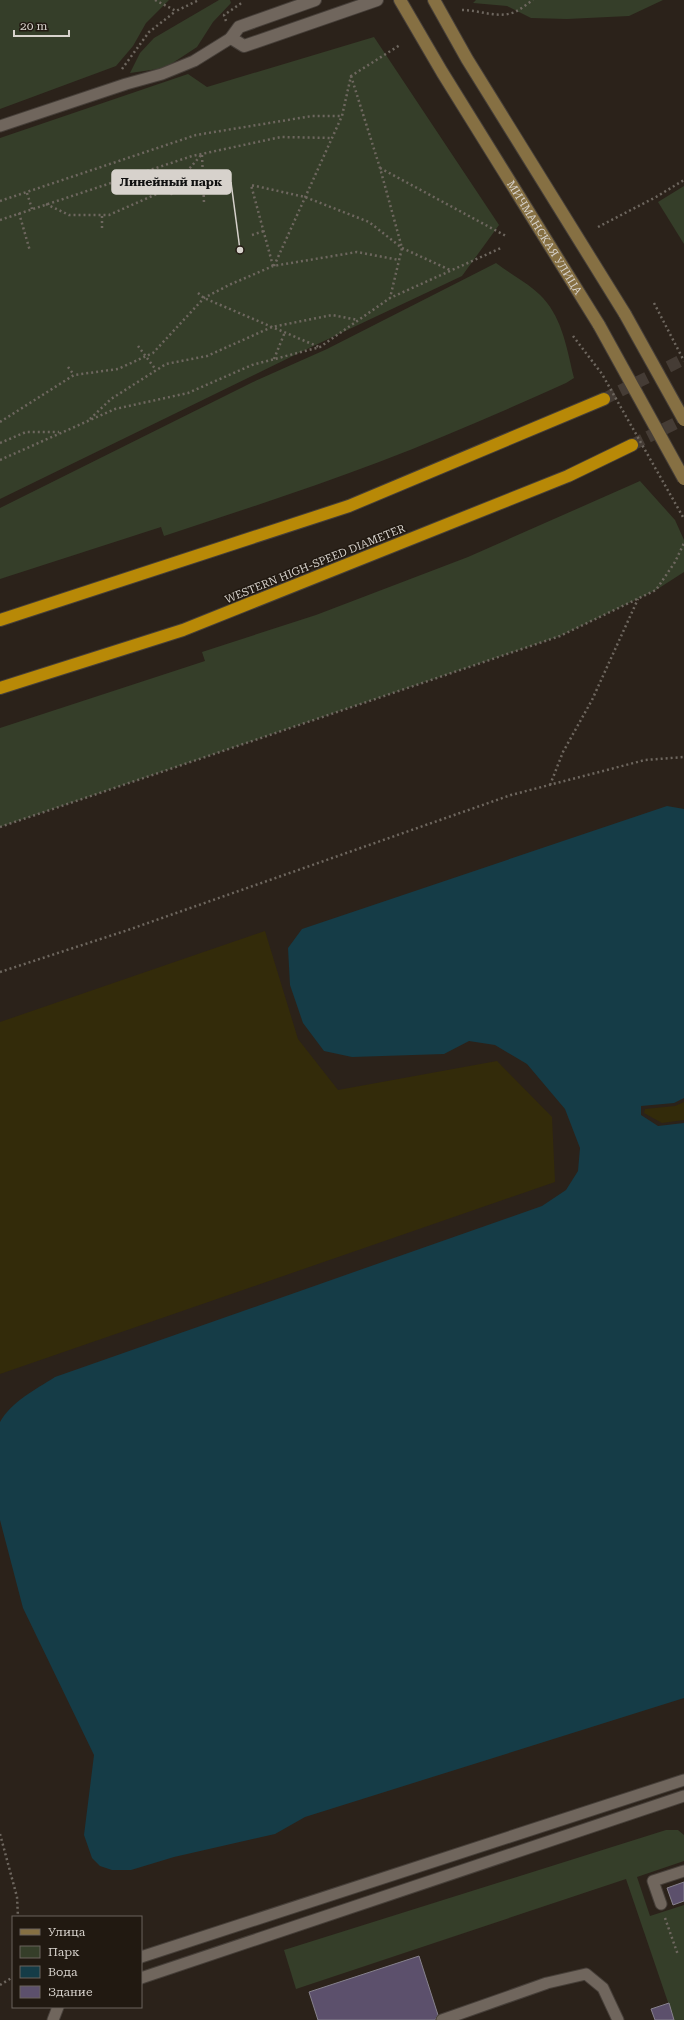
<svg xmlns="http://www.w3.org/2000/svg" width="684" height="2020" viewBox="0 0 684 2020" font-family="'Roboto Serif',serif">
<rect width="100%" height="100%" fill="#2b221a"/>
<g fill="#353e29">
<path d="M 0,0 L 169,0 L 146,23 L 133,46 L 116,66 L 0,109 Z"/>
<path d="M 219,0 L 230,0 L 231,3 L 213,22 L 197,47 L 165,68 L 130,73 L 140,53 L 154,38 Z"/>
<path d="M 476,0 L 663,0 L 629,16 L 567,19 L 531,18 L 507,6 L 473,3 Z"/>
<path d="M 374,37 L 499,225 L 462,276 L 305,350 L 0,499 L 0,138 L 188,74 L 207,87 Z"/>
<path d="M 684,186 L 684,244 L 658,202 Z"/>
<path d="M 496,263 C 509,273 533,286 543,298 C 563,320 567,350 574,378 L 566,383 C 504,411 442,438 379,462 C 308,489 236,512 164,536 L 161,527 L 0,579 L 0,508 L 253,382 L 327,349 Z"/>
<path d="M 640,481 L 675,520 L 684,540 L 684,572 L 656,590 L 560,636 L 0,827 L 0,728 L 205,661 L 202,652 L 316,615 L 468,557 Z"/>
<path d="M 666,1830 L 678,1830 L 684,1835 L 684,1861 L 637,1877 L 650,1916 L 684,1905 L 684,2020 L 674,2020 L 626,1879 L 296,1989 L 284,1950 Z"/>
</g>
<g fill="#332b0a">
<path d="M 265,931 L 298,1039 L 338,1090 L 497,1061 L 552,1117 L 555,1182 L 0,1374 L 0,1022 Z"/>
<path d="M 684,1102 L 684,1120 L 662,1123 L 644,1113 L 645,1109 L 675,1106 Z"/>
</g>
<path fill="#153c47" d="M 667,806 L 684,809 L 684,1098 L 674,1103 L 641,1106 L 641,1115 L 658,1126 L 684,1123 L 684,1698 L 305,1817 L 275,1834 L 174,1857 L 131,1870 L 112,1870 L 100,1866 L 92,1858 L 84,1835 L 94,1755 L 23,1608 L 0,1520 L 0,1422 C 12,1401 35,1390 55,1377 L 542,1206 L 566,1190 L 578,1171 L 580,1148 L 565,1109 L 527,1064 L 495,1045 L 469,1041 L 444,1054 L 352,1057 L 324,1051 L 303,1023 L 290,985 L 288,948 L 302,929 Z"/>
<g fill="#5c506c" stroke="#87828e">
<path d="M 684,1882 L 684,1901 L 673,1905 L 667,1888 Z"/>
<path d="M 419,1956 L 438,2015 L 435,2020 L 318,2020 L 309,1992 Z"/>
<path d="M 669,2003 L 674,2020 L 655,2020 L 651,2009 Z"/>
</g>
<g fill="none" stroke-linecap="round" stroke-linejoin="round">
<g stroke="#453c35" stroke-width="12" stroke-dasharray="12 6" stroke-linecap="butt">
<path d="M 604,399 L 684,359"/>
<path d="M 632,445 L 684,419"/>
</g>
<defs>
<g id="lane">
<path d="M 0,126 L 126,84 L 162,74 L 194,61 L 231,38"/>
<path d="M 661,1904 L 653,1881 L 684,1871"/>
<path d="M 141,1957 L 684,1780"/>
<path d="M 141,1978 L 684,1796"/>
<path d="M 53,2020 L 58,2007"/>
<path d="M 442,2020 L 547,1983 L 586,1974 L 603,1988 L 618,2020"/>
</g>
<path id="street" d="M 315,0 L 239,27 L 231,38 L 244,46 L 377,0"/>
<g id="secondary">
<path id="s1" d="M 400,0 L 442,72 L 599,325"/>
<path d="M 434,0 L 467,59 L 625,314"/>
</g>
<g id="highway">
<path d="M 0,620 L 349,506 L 604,399"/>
<path d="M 0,688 L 183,630 L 568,476 L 632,445"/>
</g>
</defs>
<use href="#lane" stroke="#463f39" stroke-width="13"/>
<use href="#street" stroke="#463f39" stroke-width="14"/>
<use href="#secondary" stroke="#463f39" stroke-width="14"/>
<use href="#highway" stroke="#463f39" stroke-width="14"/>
<g stroke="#6e675f" stroke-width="2.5" stroke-dasharray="2 3" stroke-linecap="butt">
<path d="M 155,0 L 176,11 L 199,0"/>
<path d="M 462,10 C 480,10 497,19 515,12 C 521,9 527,4 533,0"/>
<path d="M 226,21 L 224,15 L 243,2"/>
<path d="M 122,69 L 149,32 L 176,11"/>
<path d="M 351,76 L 380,168 L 402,248 L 390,298"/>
<path d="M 202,155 L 204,203"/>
<path d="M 380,168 L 506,236"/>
<path d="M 168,189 L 173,196"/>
<path d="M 27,193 L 32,209"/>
<path d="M 0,201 L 196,135 L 312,116 L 342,116"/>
<path d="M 46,204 L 69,215 L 109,215 L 168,189 L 183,176 L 202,154"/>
<path d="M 19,213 L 30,251"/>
<path d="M 0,220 L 192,156 L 281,137 L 332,138"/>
<path d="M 598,227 L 656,197 L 684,180"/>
<path d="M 102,228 L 102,215"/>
<path d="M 252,235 L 264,231"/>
<path d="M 273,266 L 251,185 L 305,197 L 369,222 L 402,248 L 450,270"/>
<path d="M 274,266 L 342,116 L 351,76 L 400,45"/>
<path d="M 198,293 L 204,298 L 319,347"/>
<path d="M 138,346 L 156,370"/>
<path d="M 274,359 L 285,332"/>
<path d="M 68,367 L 74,375"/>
<path d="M 90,419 L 111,399 L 166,364 L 207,356 L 272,327 L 332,315 L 358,320"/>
<path d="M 0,422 L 74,375 L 118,369 L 153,353 L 204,298 L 229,285 L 273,266 L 357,252 L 399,260"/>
<path d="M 0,443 L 26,432 L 59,432"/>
<path d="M 0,460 L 115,409 L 188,393 L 252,365 L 320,347 L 390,298 L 501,248"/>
<path d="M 550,785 L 563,752 L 592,700 L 638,599"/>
<path d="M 0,827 L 560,636 L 656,590 L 675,562 L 684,543"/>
<path d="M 0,972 L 128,930 L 511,795 L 645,760 L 684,757"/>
<path d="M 0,1834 L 17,1897 L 18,1917"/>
<path d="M 665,1918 L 678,1955"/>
<path d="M 0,1985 L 13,1977"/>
</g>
<use href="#lane" stroke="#70665d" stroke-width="11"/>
<use href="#street" stroke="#70665d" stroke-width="12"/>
<use href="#secondary" stroke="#867043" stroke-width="12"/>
<use href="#highway" stroke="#b88907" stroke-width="12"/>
<defs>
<g id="secondary-bridge">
<path d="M 625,314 L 684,420"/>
<path d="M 599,325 L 684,479"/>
</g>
</defs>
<use href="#secondary-bridge" stroke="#463f39" stroke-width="14" stroke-linecap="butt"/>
<g stroke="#6e675f" stroke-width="2.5" stroke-dasharray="2 3" stroke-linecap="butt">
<path d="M 654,303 L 684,361"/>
<path d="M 573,336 L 602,374 L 683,517"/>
</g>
<use href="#secondary-bridge" stroke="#867043" stroke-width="12"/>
</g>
<g text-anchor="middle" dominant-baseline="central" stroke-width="3" stroke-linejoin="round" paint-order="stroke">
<g font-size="11" fill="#d7d2cc" stroke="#211911">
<text stroke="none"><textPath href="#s1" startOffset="278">МИЧМАНСКАЯ УЛИЦА</textPath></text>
<text transform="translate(315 564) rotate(-22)">WESTERN HIGH-SPEED DIAMETER</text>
</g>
</g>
<path fill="none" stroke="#d7d2cc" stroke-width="1.5" d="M240 250L231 182"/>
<circle fill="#d7d2cc" stroke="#211911" stroke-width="1.5" cx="240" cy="250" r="4"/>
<rect fill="#d7d2cc" stroke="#d7d2cc" stroke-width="1.5" x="112" y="170" width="119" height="24" rx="4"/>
<g font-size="12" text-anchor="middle" font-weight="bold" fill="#111">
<text x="171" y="186">Линейный парк</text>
</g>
<rect x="12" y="1916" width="130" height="92" fill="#211911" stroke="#6a635c"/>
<rect x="20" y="1929" width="20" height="6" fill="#867043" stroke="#6a635c"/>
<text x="48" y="1936" font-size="12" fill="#d7d2cc">Улица</text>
<rect x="20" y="1946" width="20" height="12" fill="#353e29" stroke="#6a635c"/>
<text x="48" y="1956" font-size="12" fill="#d7d2cc">Парк</text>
<rect x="20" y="1966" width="20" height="12" fill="#153c47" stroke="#6a635c"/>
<text x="48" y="1976" font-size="12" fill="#d7d2cc">Вода</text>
<rect x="20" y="1986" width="20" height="12" fill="#5c506c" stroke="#6a635c"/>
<text x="48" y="1996" font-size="12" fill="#d7d2cc">Здание</text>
<path d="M14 30v6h55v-6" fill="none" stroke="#d7d2cc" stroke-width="2"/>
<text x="20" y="30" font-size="12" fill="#d7d2cc" stroke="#211911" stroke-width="3" paint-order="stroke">20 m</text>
</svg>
